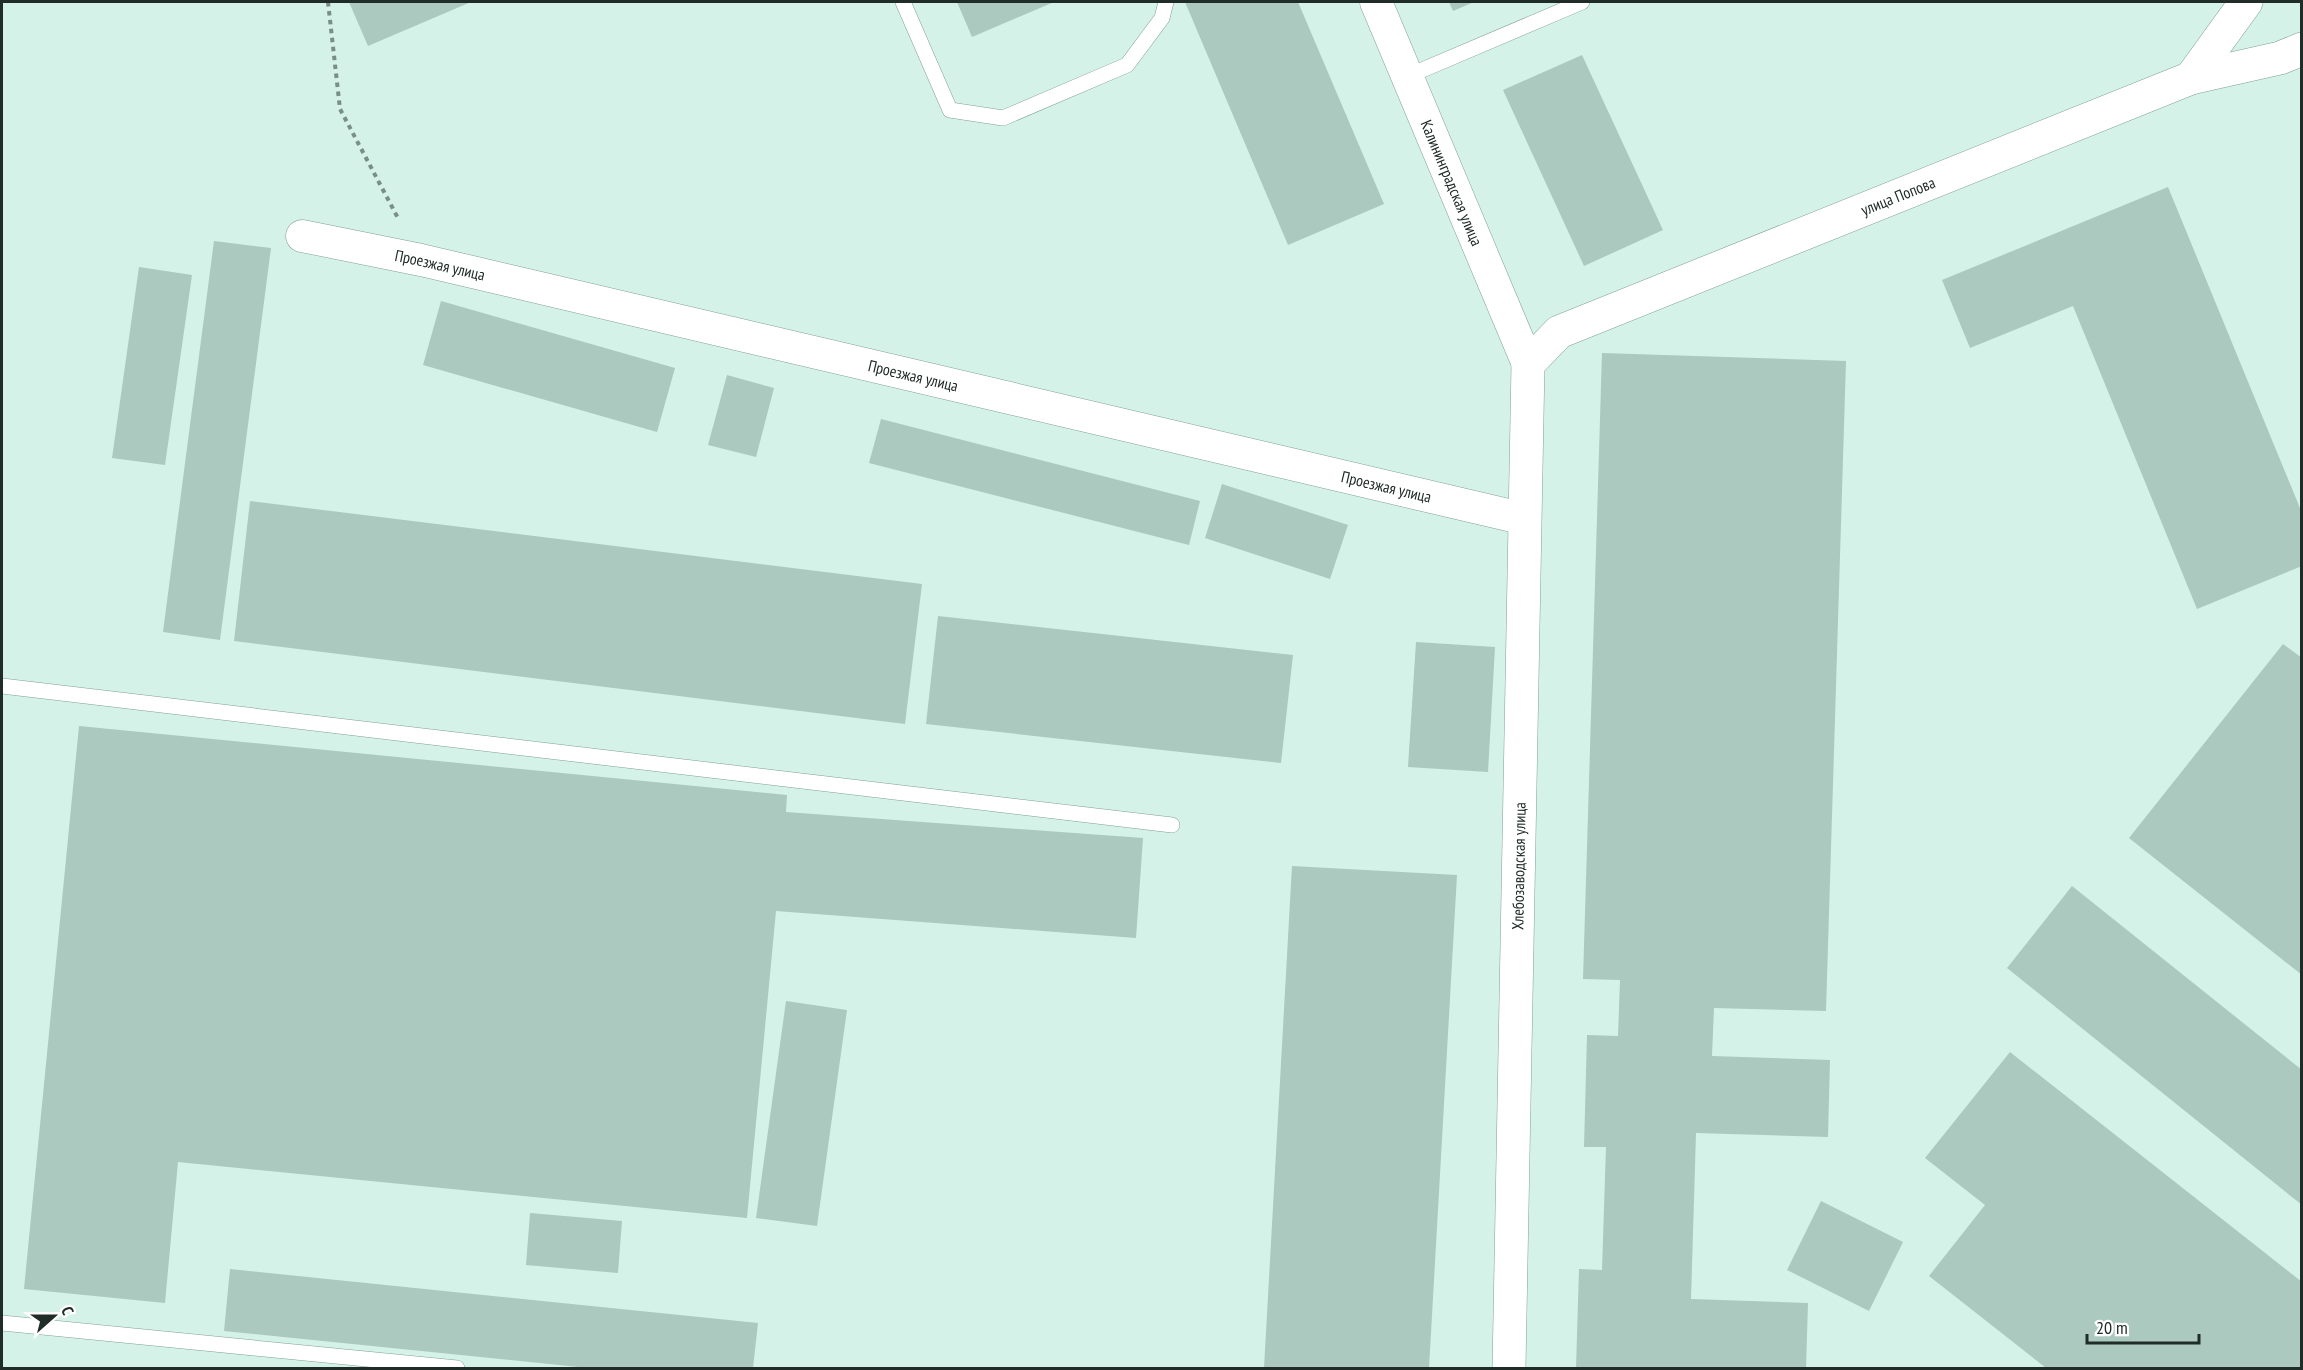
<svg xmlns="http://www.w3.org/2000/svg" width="2303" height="1370" viewBox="0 0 2303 1370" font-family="'PT Sans Narrow',sans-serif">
<rect width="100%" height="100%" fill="#d4f2e7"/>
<g fill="#abc9be">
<path d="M 349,2 L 471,2 L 368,46 Z"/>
<path d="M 957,2 L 1054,2 L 972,37 Z"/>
<path d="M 1185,2 L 1298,2 L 1384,204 L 1288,245 Z"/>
<path d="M 1449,2 L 1474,2 L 1453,11 Z"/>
<path d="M 1582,55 L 1663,230 L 1584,266 L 1503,90 Z"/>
<path d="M 2168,187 L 2302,513 L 2302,566 L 2197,609 L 2073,306 L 1970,348 L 1942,280 Z"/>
<path d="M 214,241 L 271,248 L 220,640 L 163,632 Z"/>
<path d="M 139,267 L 192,275 L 165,465 L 112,458 Z"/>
<path d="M 441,301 L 675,368 L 657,432 L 423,365 Z"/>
<path d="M 1602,353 L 1846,361 L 1826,1011 L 1714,1008 L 1712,1056 L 1830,1060 L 1828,1137 L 1696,1133 L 1691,1299 L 1808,1303 L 1806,1368 L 1576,1368 L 1579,1269 L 1602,1270 L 1606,1147 L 1584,1147 L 1587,1035 L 1618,1036 L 1620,980 L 1583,979 Z"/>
<path d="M 727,375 L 774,388 L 756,457 L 708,445 Z"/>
<path d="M 881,419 L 1200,501 L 1189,545 L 869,463 Z"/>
<path d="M 1222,484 L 1348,525 L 1330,579 L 1205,538 Z"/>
<path d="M 250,501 L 922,584 L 905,724 L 234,641 Z"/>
<path d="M 938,616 L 1293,655 L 1281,763 L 926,724 Z"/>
<path d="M 1416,642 L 1495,647 L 1488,772 L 1408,767 Z"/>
<path d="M 2283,644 L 2302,658 L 2302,975 L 2129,838 Z"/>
<path d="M 79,726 L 787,795 L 786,812 L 1143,838 L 1136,938 L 776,911 L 747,1218 L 178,1162 L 165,1303 L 24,1289 Z"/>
<path d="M 1292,866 L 1457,875 L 1429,1368 L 1264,1368 Z"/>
<path d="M 2072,886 L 2302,1070 L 2302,1205 L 2007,968 Z"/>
<path d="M 786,1001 L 847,1010 L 817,1226 L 756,1218 Z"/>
<path d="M 2010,1052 L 2302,1282 L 2302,1368 L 2046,1368 L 1929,1276 L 1985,1205 L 1925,1158 Z"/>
<path d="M 1821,1201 L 1903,1242 L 1869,1311 L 1787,1270 Z"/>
<path d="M 530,1213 L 622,1221 L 618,1273 L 526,1265 Z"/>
<path d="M 230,1269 L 758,1323 L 753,1368 L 588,1368 L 224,1331 Z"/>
</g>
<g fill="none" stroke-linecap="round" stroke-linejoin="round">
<defs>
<g id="service">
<path d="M 903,2 L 950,110 L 1003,118 L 1127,65 L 1162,18 L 1166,2"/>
<path d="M 1408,76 L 1582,2"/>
<path d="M 2,686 L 1172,825"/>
<path d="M 2,1323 L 457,1368"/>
</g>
<g id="minor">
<path id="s1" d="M 1376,2 L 1528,364"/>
<path id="s2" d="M 302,236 L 421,260 L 1525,519"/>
</g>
<g id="tertiary">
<path d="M 2191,78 L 2246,2"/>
<path id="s3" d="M 1509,1368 L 1528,364 L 1559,332 L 2191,78 L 2280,58 L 2302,49"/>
</g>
</defs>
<use href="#service" stroke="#83a096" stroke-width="16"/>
<use href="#minor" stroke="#83a096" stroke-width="33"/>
<use href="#tertiary" stroke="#83a096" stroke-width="34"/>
<path stroke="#798e87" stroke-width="4" stroke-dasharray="4.5 4.5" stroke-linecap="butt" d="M 328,2 L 340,109 L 399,220"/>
<use href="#service" stroke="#fff" stroke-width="15"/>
<use href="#minor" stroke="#fff" stroke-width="32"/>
<use href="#tertiary" stroke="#fff" stroke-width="33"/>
</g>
<g text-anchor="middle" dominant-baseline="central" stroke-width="4.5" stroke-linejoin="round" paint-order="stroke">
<g font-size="16" fill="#202c28" stroke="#fff">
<text stroke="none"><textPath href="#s1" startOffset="196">Калининградская улица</textPath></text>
<text stroke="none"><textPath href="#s3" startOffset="1414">улица Попова</textPath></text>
<text stroke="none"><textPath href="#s2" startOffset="141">Проезжая улица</textPath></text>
<text stroke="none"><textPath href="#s2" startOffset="627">Проезжая улица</textPath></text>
<text stroke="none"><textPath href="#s2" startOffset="1113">Проезжая улица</textPath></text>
<text stroke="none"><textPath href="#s3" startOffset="502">Хлебозаводская улица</textPath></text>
</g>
</g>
<rect width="2303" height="1370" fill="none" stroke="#202c28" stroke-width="6"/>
<g transform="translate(54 1316) rotate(69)" stroke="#ffffff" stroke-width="4.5" paint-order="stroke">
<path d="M0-4.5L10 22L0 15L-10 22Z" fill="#202c28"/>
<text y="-9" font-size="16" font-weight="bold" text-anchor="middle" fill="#202c28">С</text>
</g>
<path d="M2087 1334v9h112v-9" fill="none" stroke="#202c28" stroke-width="3"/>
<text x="2096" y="1334" font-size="18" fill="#202c28" stroke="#ffffff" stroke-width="4.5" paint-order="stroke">20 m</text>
</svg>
